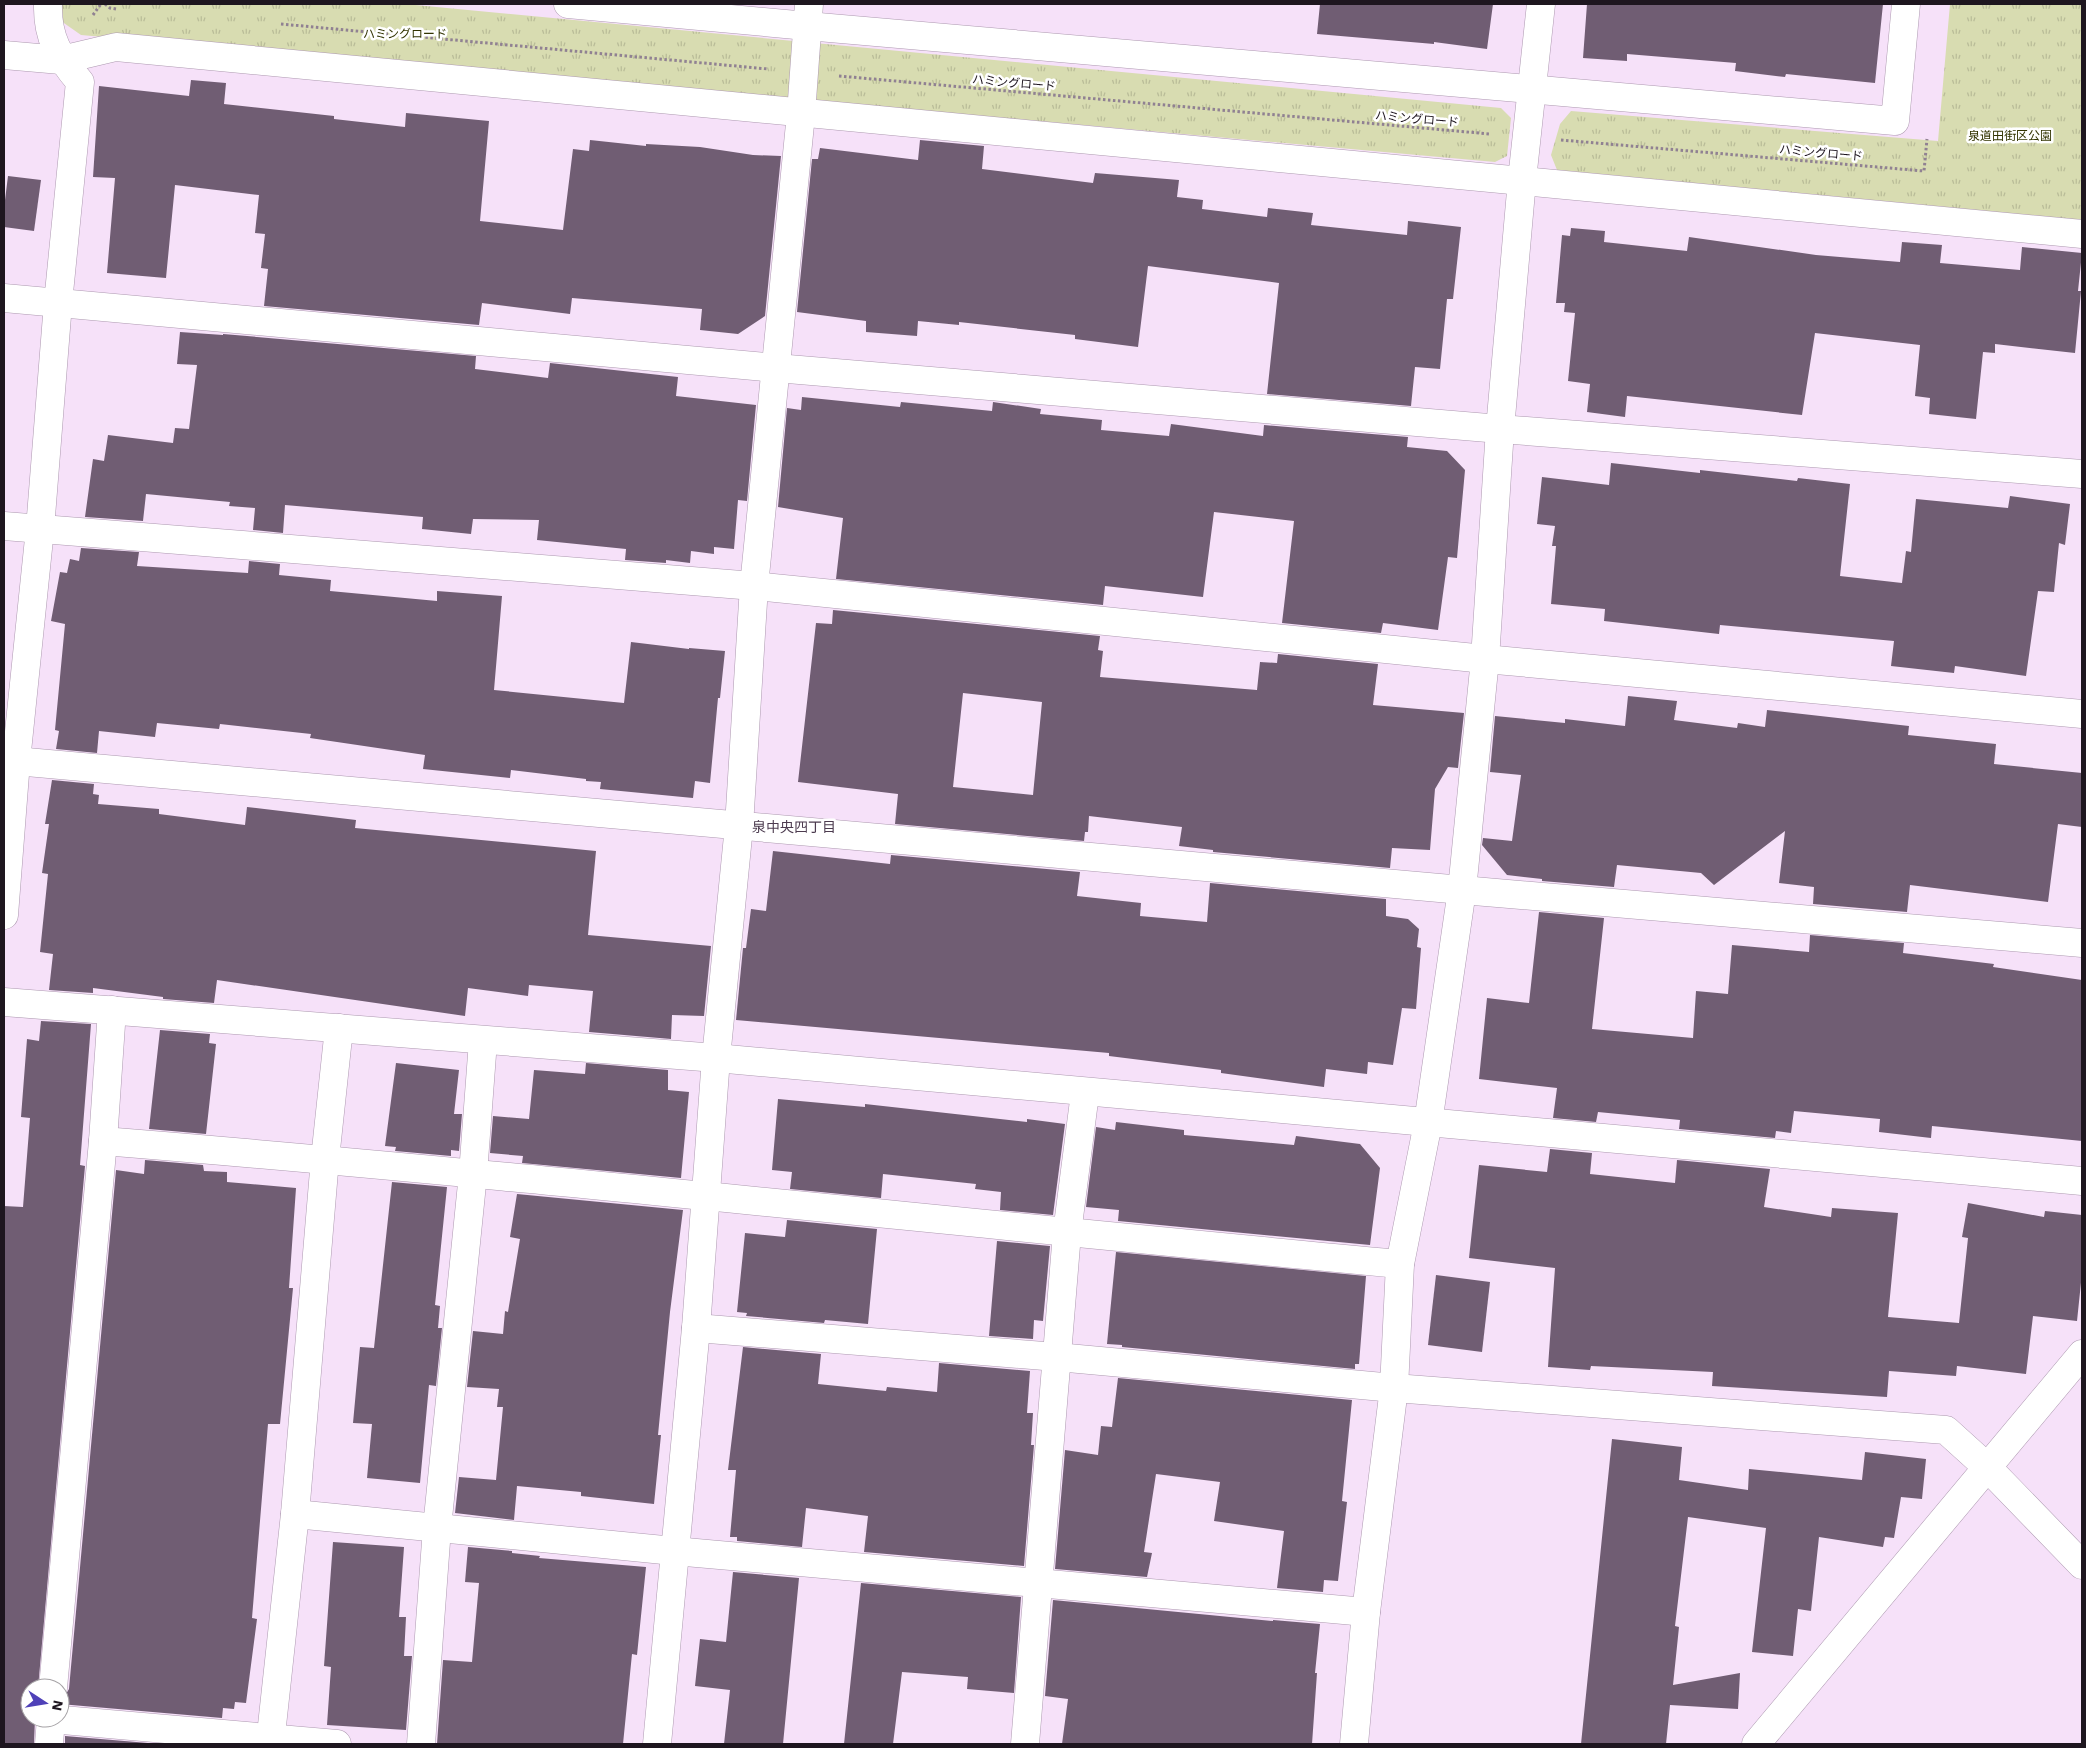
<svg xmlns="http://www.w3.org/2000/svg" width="2086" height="1748" viewBox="0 0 2086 1748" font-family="'Work Sans','Noto Sans JP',sans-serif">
<defs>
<pattern id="park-tufts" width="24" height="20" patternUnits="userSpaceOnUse" patternTransform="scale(1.25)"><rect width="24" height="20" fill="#d8dcb1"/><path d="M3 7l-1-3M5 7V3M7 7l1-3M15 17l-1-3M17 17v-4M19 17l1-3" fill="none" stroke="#b9bc98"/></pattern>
</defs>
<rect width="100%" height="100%" fill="#f6e1f9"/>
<g fill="url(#park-tufts)">
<path d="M 62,4 L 405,4 L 1501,108 L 1511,118 L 1507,156 L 1495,162 L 81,35 L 61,21 Z"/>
<path d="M 1950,4 L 2082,4 L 2082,220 L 1557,170 L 1551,155 L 1560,124 L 1571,111 L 1938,141 Z"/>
</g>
<g fill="#705d73" fill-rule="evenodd">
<path d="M 1320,4 L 1493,4 L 1487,49 L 1434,42 L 1434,44 L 1317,34 Z"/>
<path d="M 1587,4 L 1883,4 L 1875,83 L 1786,74 L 1785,77 L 1735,71 L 1736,63 L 1627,54 L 1627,61 L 1583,58 Z"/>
<path d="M 191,80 L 226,83 L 224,104 L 334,116 L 334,119 L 405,127 L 406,113 L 489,121 L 480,221 L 563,230 L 573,149 L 589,151 L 590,140 L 646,146 L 646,144 L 700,147 L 753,155 L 781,156 L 765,316 L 738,334 L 700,330 L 702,309 L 572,298 L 570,314 L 482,303 L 479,325 L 264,306 L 268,269 L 261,268 L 265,234 L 255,233 L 259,195 L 175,185 L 166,278 L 107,273 L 115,178 L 93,177 L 99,86 L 189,96 Z"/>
<path d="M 920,140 L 984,146 L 982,169 L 1093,183 L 1095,173 L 1179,180 L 1177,197 L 1203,200 L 1202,209 L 1267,217 L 1268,208 L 1313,213 L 1311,225 L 1407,235 L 1408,221 L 1461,227 L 1453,299 L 1447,299 L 1440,369 L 1415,367 L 1411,406 L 1267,394 L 1279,283 L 1148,266 L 1138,347 L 1075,339 L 1075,335 L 959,322 L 959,325 L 918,321 L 917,336 L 866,332 L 866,321 L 797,312 L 812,159 L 818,159 L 820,148 L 918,160 Z"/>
<path d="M 8,176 L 41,180 L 34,231 L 4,227 L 4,208 Z"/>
<path d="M 1571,228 L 1605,231 L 1604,242 L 1687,251 L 1689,237 L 1816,255 L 1900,262 L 1902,242 L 1942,245 L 1940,263 L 2020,270 L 2022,247 L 2082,253 L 2078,291 L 2081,291 L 2075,353 L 1995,344 L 1995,353 L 1983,352 L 1976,419 L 1929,414 L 1930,398 L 1915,396 L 1920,345 L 1815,333 L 1802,415 L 1627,396 L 1625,417 L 1587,412 L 1590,384 L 1568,381 L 1575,313 L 1564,312 L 1565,303 L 1556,303 L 1562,235 L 1570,236 Z"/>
<path d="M 180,332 L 223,335 L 223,334 L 476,356 L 475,369 L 548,378 L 550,363 L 678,377 L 676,396 L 756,405 L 747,501 L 738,500 L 734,549 L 714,547 L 714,554 L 691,551 L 690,563 L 666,560 L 666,563 L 625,560 L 626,549 L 537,540 L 539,520 L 473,519 L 471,534 L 422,529 L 423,517 L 285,505 L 283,533 L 253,530 L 255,508 L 229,506 L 230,502 L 146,494 L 143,521 L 85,517 L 93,459 L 104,461 L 108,435 L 173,443 L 175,428 L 189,429 L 197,365 L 177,364 Z"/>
<path d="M 802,397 L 900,407 L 901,402 L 992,411 L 993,402 L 1041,409 L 1040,414 L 1102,420 L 1101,430 L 1169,436 L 1171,424 L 1263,436 L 1264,425 L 1408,437 L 1407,447 L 1447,451 L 1465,470 L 1457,558 L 1448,557 L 1438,630 L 1383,623 L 1381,633 L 1282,623 L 1294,521 L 1214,512 L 1203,597 L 1105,586 L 1103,605 L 836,579 L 843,518 L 778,507 L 787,408 L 801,410 Z"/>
<path d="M 1611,463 L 1700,473 L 1700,470 L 1797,481 L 1798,478 L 1850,484 L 1840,576 L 1902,583 L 1906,551 L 1911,552 L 1916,499 L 2008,508 L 2010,496 L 2070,504 L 2065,545 L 2059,543 L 2054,592 L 2038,591 L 2026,676 L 1955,666 L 1954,673 L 1891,666 L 1894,641 L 1720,625 L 1719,634 L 1604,621 L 1605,609 L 1551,604 L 1556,546 L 1552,546 L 1555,526 L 1537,524 L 1542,477 L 1609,485 Z"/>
<path d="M 81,548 L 139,552 L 137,566 L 248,573 L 249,561 L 280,564 L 279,575 L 331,580 L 330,591 L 437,601 L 437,591 L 502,596 L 494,690 L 624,703 L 631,642 L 689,649 L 689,648 L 725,651 L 720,698 L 718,698 L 710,783 L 695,781 L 693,798 L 600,789 L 601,782 L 586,781 L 586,779 L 511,770 L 510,778 L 423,769 L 425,755 L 310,738 L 311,734 L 220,724 L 219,729 L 157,723 L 155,737 L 99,731 L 97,753 L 56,749 L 59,731 L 55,730 L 65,624 L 51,621 L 60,572 L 67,573 L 70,559 L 79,561 Z"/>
<path d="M 833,610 L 1100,636 L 1098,650 L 1103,651 L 1100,677 L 1257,690 L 1260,662 L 1277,663 L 1278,654 L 1378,664 L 1373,705 L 1464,713 L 1458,768 L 1448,767 L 1435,789 L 1430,850 L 1392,848 L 1390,868 L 1213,852 L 1213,850 L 1179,846 L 1182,827 L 1089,816 L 1088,832 L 1085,832 L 1084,841 L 895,824 L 898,794 L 798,782 L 816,623 L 832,624 ZM 963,693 L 1042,702 L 1033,795 L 953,787 Z"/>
<path d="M 1628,696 L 1677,701 L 1674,720 L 1737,728 L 1738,723 L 1765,727 L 1767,710 L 1909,726 L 1908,735 L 1996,744 L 1994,764 L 2082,773 L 2082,827 L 2058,824 L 2048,902 L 1910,885 L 1907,912 L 1813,904 L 1814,887 L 1779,883 L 1785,831 L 1714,885 L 1701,873 L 1617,865 L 1614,887 L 1542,881 L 1542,879 L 1507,875 L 1482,845 L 1483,838 L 1512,841 L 1521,775 L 1490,772 L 1495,716 L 1565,723 L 1565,719 L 1625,726 Z"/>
<path d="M 52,780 L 94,784 L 93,794 L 99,795 L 98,804 L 159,809 L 159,814 L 245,825 L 247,807 L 356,820 L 355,828 L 596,851 L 588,935 L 711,946 L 704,1016 L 672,1015 L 671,1039 L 589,1032 L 593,991 L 529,985 L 528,996 L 468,988 L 465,1016 L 217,980 L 214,1003 L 163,999 L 163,997 L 93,988 L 93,993 L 49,990 L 53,954 L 40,952 L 48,874 L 42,873 L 49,824 L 45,824 Z"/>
<path d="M 773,851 L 890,864 L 891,855 L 1080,872 L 1077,896 L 1141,903 L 1140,916 L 1207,922 L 1210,883 L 1386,899 L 1386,916 L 1408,919 L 1419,929 L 1417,947 L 1421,948 L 1416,1009 L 1402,1008 L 1393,1065 L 1368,1062 L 1367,1074 L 1326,1069 L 1324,1087 L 1221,1073 L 1221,1070 L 1109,1056 L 1109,1053 L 736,1020 L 743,948 L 746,948 L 751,909 L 766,911 Z"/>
<path d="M 1539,912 L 1604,918 L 1592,1029 L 1693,1038 L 1696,991 L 1728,994 L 1732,945 L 1809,952 L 1810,935 L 1904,943 L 1903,953 L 1994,964 L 1993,967 L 2082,980 L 2082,1141 L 1932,1126 L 1931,1138 L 1879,1132 L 1880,1119 L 1794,1111 L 1791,1133 L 1776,1131 L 1775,1138 L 1679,1129 L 1680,1120 L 1598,1112 L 1596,1122 L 1553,1118 L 1557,1088 L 1479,1079 L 1487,998 L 1529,1003 Z"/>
<path d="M 41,1021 L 91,1024 L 80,1165 L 85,1166 L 38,1688 L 30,1688 L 30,1718 L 35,1718 L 34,1744 L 4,1744 L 4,1206 L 23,1207 L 30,1118 L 21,1117 L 27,1039 L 39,1041 Z"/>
<path d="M 160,1030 L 210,1034 L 209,1043 L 216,1044 L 206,1134 L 149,1129 Z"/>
<path d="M 396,1063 L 459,1070 L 454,1114 L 462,1114 L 459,1151 L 451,1150 L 451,1156 L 395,1151 L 396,1147 L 385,1146 Z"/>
<path d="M 586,1063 L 668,1070 L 668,1090 L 689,1092 L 681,1178 L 522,1163 L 523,1156 L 490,1153 L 493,1116 L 529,1119 L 534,1070 L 585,1074 Z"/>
<path d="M 778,1099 L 865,1107 L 865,1104 L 1027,1122 L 1027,1119 L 1065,1124 L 1053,1215 L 1000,1210 L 1001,1192 L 975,1189 L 976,1184 L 883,1174 L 881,1198 L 790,1189 L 792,1172 L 772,1170 Z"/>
<path d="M 1116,1122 L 1184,1130 L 1184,1135 L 1294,1145 L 1296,1136 L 1360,1144 L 1380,1168 L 1370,1245 L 1118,1221 L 1119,1210 L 1086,1207 L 1096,1127 L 1115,1130 Z"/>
<path d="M 1550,1149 L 1592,1153 L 1590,1174 L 1675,1183 L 1677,1160 L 1770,1169 L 1764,1207 L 1831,1217 L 1832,1208 L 1898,1213 L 1888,1317 L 1959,1323 L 1968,1238 L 1962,1237 L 1968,1203 L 2044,1217 L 2045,1211 L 2082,1215 L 2082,1273 L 2077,1321 L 2033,1316 L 2026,1374 L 1957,1366 L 1956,1376 L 1889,1371 L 1887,1397 L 1712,1386 L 1713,1372 L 1591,1366 L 1590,1370 L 1548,1367 L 1555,1268 L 1469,1258 L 1479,1165 L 1547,1172 Z"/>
<path d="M 145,1160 L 203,1165 L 204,1171 L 227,1172 L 227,1182 L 296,1188 L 289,1288 L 293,1288 L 280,1424 L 268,1424 L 252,1618 L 257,1619 L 246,1703 L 235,1702 L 234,1709 L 223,1708 L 222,1718 L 60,1704 L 69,1689 L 116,1170 L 144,1174 Z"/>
<path d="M 392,1182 L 447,1187 L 435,1305 L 440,1306 L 438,1328 L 442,1328 L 436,1386 L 429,1385 L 420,1483 L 367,1478 L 372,1424 L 353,1423 L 360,1347 L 374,1348 Z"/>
<path d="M 517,1194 L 683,1210 L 670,1312 L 658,1435 L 661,1435 L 654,1504 L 581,1496 L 581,1492 L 517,1486 L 514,1520 L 455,1513 L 459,1477 L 496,1480 L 503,1407 L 497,1407 L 499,1389 L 467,1387 L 473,1331 L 503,1334 L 505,1311 L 508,1312 L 520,1239 L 510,1237 Z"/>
<path d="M 787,1220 L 877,1229 L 868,1324 L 825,1320 L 824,1323 L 746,1316 L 747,1313 L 737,1312 L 745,1233 L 785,1237 Z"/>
<path d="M 997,1241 L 1050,1246 L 1043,1321 L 1034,1320 L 1033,1339 L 989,1336 Z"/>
<path d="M 1116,1252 L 1366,1276 L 1359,1364 L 1355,1364 L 1355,1369 L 1122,1347 L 1122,1345 L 1107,1344 Z"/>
<path d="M 1436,1275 L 1490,1282 L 1482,1352 L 1428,1345 Z"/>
<path d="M 743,1347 L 821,1354 L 818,1384 L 886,1391 L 887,1387 L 937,1392 L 939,1363 L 1030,1371 L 1027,1413 L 1033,1413 L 1031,1445 L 1034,1445 L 1024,1566 L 864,1552 L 868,1516 L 806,1508 L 802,1547 L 737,1541 L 737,1537 L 730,1537 L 736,1470 L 728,1470 Z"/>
<path d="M 1118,1378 L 1352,1400 L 1342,1501 L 1347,1502 L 1338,1581 L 1324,1580 L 1323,1592 L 1277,1588 L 1284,1531 L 1214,1521 L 1220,1482 L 1156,1474 L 1144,1552 L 1152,1553 L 1147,1577 L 1055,1569 L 1065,1450 L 1098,1455 L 1101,1426 L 1112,1427 Z"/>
<path d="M 1612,1439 L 1682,1447 L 1679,1480 L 1748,1490 L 1749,1469 L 1862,1480 L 1865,1452 L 1926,1459 L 1922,1499 L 1901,1497 L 1894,1538 L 1885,1537 L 1883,1547 L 1819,1537 L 1811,1611 L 1798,1609 L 1793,1656 L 1752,1652 L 1766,1528 L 1688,1517 L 1675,1626 L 1679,1627 L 1673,1685 L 1740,1673 L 1738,1709 L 1670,1705 L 1666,1744 L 1581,1744 Z"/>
<path d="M 333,1542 L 404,1547 L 399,1617 L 406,1617 L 404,1656 L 412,1656 L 406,1730 L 327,1725 L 331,1667 L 324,1666 Z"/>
<path d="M 468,1547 L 512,1551 L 512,1553 L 540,1556 L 539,1558 L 646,1567 L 637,1655 L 632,1654 L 623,1744 L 437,1744 L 443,1660 L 472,1662 L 479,1583 L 465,1582 Z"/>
<path d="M 733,1572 L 799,1578 L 783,1744 L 724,1744 L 730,1690 L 695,1686 L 700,1639 L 726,1642 Z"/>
<path d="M 861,1583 L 1021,1597 L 1014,1693 L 967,1689 L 968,1677 L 902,1672 L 893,1744 L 844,1744 Z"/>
<path d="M 1053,1600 L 1273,1621 L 1273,1620 L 1320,1624 L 1315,1673 L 1317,1673 L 1312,1744 L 1062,1744 L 1068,1699 L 1045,1696 Z"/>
<path d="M 65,1736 L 160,1744 L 65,1744 Z"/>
</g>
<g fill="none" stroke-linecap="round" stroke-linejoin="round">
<defs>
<g id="minor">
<path d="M 568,4 L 807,26 L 1895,121 L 1906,4"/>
<path d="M 4,55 L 61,60 L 116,47 C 771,111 1427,171 2082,234"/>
<path d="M 4,298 L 776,368 L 1500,429 L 2082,474"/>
<path d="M 4,526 L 754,586 L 1485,659 L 2082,714"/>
<path d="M 4,760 L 1462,890 L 2082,943"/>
<path d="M 4,915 L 16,761 L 40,529 L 58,303 L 80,82 C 59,57 47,38 48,4"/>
<path d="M 4,1002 L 716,1058 L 2082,1181"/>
<path d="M 103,1141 C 536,1176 967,1224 1400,1264"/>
<path d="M 696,1328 L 1057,1357 L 1394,1388 L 1946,1430 L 1988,1468 L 2082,1565"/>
<path d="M 295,1514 L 674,1551 L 1366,1612"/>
<path d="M 53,1688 L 103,1141 L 112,1010"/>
<path d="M 51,1719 L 337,1744"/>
<path d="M 49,1744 L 51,1718"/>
<path d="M 270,1744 L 295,1514 L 325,1159 L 339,1028"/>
<path d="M 421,1744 L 437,1528 L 473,1174 L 483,1041"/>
<path d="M 657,1744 L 696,1328 L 716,1058 L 739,826 L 754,586 L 801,114 L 809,4"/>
<path d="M 1025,1744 L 1067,1233 L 1085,1093"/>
<path d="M 1756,1744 L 2082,1354"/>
</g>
<path id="tertiary" d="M 1354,1744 L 1366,1612 L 1394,1388 L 1400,1264 L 1428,1123 L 1462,890 L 1485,659 L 1500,429 L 1522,180 L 1541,4"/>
</defs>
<use href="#minor" stroke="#ad99b0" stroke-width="29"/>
<use href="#tertiary" stroke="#ad99b0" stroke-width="29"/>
<g stroke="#908192" stroke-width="3" stroke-dasharray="2.5 2.5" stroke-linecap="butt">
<path d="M 105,4 L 110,8 L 116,9"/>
<path d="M 93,15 L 101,4"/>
<path d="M 281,24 L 768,69"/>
<path d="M 839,76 L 1490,134"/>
<path d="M 1561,140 L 1924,171 L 1927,139"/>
</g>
<use href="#minor" stroke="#fff" stroke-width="28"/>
<use href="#tertiary" stroke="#fff" stroke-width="28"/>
</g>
<g text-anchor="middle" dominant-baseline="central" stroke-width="5" stroke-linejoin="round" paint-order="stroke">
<g font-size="12" fill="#323400" stroke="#fff">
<text x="405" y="34">ハミングロード</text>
<text x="2010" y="136">泉道田街区公園</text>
</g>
<g font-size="12" fill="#1e161f" stroke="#fff">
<text transform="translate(1014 83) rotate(5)">ハミングロード</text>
<text transform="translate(1417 119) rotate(5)">ハミングロード</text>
<text transform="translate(1821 153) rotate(5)">ハミングロード</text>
</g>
<g font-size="14" fill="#4c3b4f" stroke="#fff">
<text x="794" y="827">泉中央四丁目</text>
</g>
</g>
<rect width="2086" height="1748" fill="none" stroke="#1e161f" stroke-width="10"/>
<g transform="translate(45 1703) rotate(102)"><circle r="24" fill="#ffffff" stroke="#a5a2a5"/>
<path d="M0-4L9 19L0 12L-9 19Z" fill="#4f41b8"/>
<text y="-8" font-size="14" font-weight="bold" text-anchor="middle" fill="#1e161f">N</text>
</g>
</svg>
